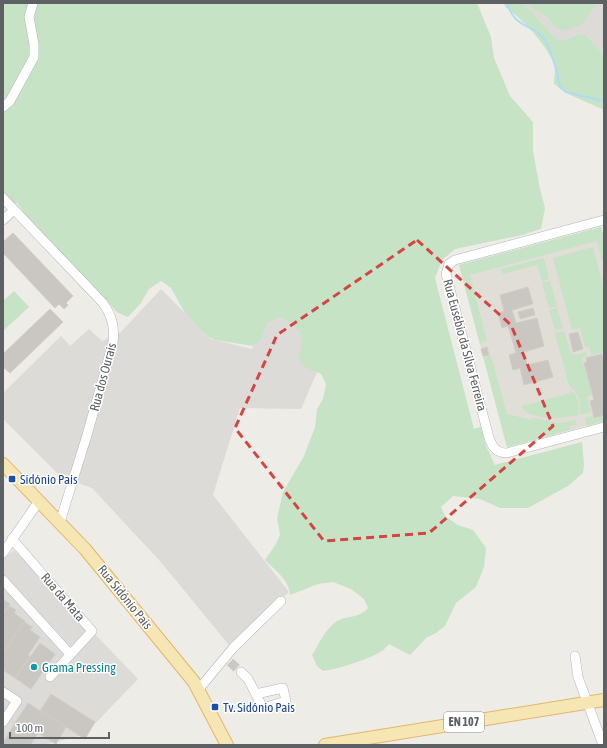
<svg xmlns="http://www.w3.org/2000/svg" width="607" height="748" viewBox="0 0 607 748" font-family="'Asap Condensed',sans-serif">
<rect width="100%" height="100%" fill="#eeece6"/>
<g fill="#dddbd8">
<path d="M 522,3 L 604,3 L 604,55 L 586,35 L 576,35 L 568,39 L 560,40 L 554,36 L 534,14 Z"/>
<path d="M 161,289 L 211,339 L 252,349 L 272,306 L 334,333 L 301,409 L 240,408 L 213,495 L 289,592 L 229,645 L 159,560 L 92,488 L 61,477 L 3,419 L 3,393 L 61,336 L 70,346 L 89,329 L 102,341 L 120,333 Z"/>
<path d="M 14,550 L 138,679 L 84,735 L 43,745 L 3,745 L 3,559 Z"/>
</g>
<path fill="#e1ddd7" d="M 601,227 L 604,239 L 604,421 L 507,447 L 459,265 Z"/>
<g fill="#c7e3c5">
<path d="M 3,3 L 477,3 L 491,37 L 494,58 L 510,96 L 533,122 L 533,151 L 540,189 L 545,208 L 541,229 L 522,235 L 455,249 L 442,260 L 435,278 L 474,429 L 481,427 L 486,446 L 495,465 L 582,442 L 584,464 L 583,473 L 568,486 L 528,508 L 500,508 L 480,499 L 453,496 L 441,507 L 445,516 L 458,525 L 473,530 L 486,548 L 484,567 L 476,587 L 456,603 L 445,626 L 436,633 L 426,638 L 415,650 L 410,655 L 389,644 C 387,646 385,649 382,651 C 370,659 338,669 323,671 L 317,666 L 312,655 C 319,644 325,629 337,621 C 347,615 359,619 368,608 L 364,599 L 351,589 L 333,582 L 318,584 L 290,595 C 290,581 275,570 265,560 L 276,544 L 280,535 L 277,518 L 283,492 L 304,456 L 315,427 L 317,409 L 323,399 L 326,384 L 321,374 L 305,367 L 298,360 L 301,348 L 302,335 L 293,325 L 281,317 L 268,322 L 261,339 L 253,346 L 215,340 L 207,336 L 185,313 L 171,288 L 161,281 L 149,289 L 141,303 L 128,317 L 118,313 L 36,229 L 17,203 L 9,203 L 3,210 Z"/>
<path d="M 504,3 L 522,3 L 534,14 L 554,36 L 560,40 L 568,39 L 576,35 L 586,35 L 604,55 L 604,110 L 566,93 L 554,84 C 554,79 555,73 555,68 C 551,49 521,17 505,7 Z"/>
<path d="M 528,3 L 596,3 L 597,4 L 581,26 C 574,25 569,30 562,30 C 555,30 551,20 546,16 C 540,12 532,10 528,3 Z"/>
<path d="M 601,227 L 604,239 L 604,267 L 597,241 L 470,275 L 487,340 L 480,344 L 459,265 Z"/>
<path d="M 593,247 L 604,289 L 604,352 L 591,355 L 589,346 L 585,347 L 580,328 L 572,330 L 553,258 Z"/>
<path d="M 544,258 L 549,279 L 542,281 L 537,265 L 502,274 L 501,269 Z"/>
<path d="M 550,281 L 557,306 L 549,308 L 542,283 Z"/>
<path d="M 14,291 L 29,307 L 3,331 L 3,301 Z"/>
<path d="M 557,308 L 563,328 L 555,330 L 549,310 Z"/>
<path d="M 564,331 L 571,354 L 574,355 L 586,352 L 587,356 L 582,358 L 592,395 L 587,397 L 591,412 L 580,415 C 581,405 579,392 569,386 L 555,333 Z"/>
<path d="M 488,355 L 491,356 L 507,414 L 532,420 L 533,418 L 559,423 L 575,420 L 576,424 L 569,426 L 570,430 L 507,447 L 483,356 Z"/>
<path d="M 570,389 C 578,396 580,405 578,415 C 561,419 538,420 523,410 L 522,406 L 571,393 Z"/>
<path d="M 592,416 L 593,419 L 604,416 L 604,421 L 587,426 L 585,418 Z"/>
</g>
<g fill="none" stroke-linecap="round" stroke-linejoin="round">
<path stroke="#aedcf6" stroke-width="2" d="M 507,3 C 515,30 533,23 544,39 C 552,49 558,75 560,87 L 566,92 L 604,101"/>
</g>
<g fill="#cac7c2" stroke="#d2cdc5">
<path d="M 13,233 L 73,296 L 66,303 L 68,305 L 64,309 L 59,304 L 55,308 L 3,253 L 3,242 Z"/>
<path d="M 528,287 L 533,304 L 512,310 L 516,323 L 537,318 L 544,346 L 524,352 L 527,365 L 548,360 L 553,377 L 524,385 L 520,368 L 513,370 L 509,355 L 516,353 L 508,326 L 502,328 L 498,313 L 504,311 L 500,295 Z"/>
<path d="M 533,308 L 535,315 L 520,319 L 518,312 Z"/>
<path d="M 50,309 L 63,322 L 10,373 L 3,367 L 3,354 Z"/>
<path d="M 578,332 L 583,349 L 573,352 L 569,334 Z"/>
<path d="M 487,347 L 489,355 L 483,356 L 481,349 Z"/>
<path d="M 602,354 L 603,358 L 604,357 L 604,415 L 594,418 L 590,401 L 594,400 L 584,363 L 587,362 L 586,358 Z"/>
<path d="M 3,599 L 10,604 L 3,614 Z"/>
<path d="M 9,606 L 16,610 L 14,613 L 25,621 L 3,653 L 3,614 Z"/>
<path d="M 24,622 L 32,627 L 30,630 L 40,637 L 28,655 L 30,656 L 15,678 L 3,670 L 3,653 Z"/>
<path d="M 40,643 L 55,654 L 31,689 L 15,678 Z"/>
<path d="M 51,694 L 95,722 L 85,739 L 40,711 Z"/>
<path d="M 28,703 L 66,727 L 56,744 L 17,720 Z"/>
<path d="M 17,720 L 38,733 L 31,744 L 3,745 L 3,743 Z"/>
</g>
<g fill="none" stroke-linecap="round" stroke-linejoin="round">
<path stroke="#cac9c6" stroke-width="9" stroke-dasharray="9 4.5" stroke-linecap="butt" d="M 230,662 L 241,672"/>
<defs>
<g id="minor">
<path d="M 3,107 L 10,101 L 34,57 L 34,44 L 29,17 L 33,3"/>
<path d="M 3,198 L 103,303 C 112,316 115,327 113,343 L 87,435 L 60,522"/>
<path d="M 3,220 L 14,210"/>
<path d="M 604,220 L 455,260 L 449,264 L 446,274 L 488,434 C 491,445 495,453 507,453 L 604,427"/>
<path d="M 12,539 L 92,631 L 50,677"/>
<path d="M 3,553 L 39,501"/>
<path d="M 3,580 L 70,654"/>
<path d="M 575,656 L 578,677 L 603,745"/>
<path d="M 241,672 L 248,679 L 263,708 L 286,701 L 283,688 L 256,694"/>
<path d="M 199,689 L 233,648 L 281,601"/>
<path d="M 3,692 L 17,701 L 3,722"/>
</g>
<g id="major">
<path d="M 3,464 L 85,549 L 194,682 L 227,745"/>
<path d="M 325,745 L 604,700"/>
</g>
</defs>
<use href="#minor" stroke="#b3b6b9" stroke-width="10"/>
<use href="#major" stroke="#e2b76b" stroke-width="14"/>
<use href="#minor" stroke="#fff" stroke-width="9"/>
<use href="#major" stroke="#f6e6b3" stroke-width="12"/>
</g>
<path fill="none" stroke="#d64444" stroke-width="3" stroke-dasharray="8 5" stroke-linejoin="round" d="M 417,240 L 511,325 L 553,426 L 429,533 L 324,541 L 235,428 L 277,335 Z"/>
<g fill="#1a4fb4" stroke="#fff" stroke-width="1.5">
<rect x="8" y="475" width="8" height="8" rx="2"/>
<rect x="211" y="703" width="8" height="8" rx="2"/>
</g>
<circle fill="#0f9aa8" stroke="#fff" stroke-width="1.5" cx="34" cy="667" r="4"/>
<g text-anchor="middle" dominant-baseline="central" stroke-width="3" stroke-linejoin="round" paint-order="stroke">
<rect fill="#fff" stroke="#8e9092" stroke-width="1" x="444" y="712" width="40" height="20" rx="3"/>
<g font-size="12" font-weight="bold" fill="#5d6164">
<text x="464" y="722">EN 107</text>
</g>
<g font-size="13" fill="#5d6164" stroke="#fff">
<text transform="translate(465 345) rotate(75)">Rua Eusébio da Silva Ferreira</text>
<text transform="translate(103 377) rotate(-75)">Rua dos Ourais</text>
<text transform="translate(63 597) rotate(49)">Rua da Mata</text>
<text transform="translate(125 597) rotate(51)">Rua Sidónio Pais</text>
</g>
<g font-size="13" fill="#164399" stroke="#fff" text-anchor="start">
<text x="20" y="479">Sidónio Pais</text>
<text x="223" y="707">Tv. Sidónio Pais</text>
</g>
<g font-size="13" fill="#0d838f" stroke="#fff" text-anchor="start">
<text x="42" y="667">Grama Pressing</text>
</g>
</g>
<rect width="607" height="748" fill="none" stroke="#5d6164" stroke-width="8"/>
<path d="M10 732v6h99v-6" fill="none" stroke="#5d6164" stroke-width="2"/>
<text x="16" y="732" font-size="12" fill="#5d6164" stroke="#ffffff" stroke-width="3" paint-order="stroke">100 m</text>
</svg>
